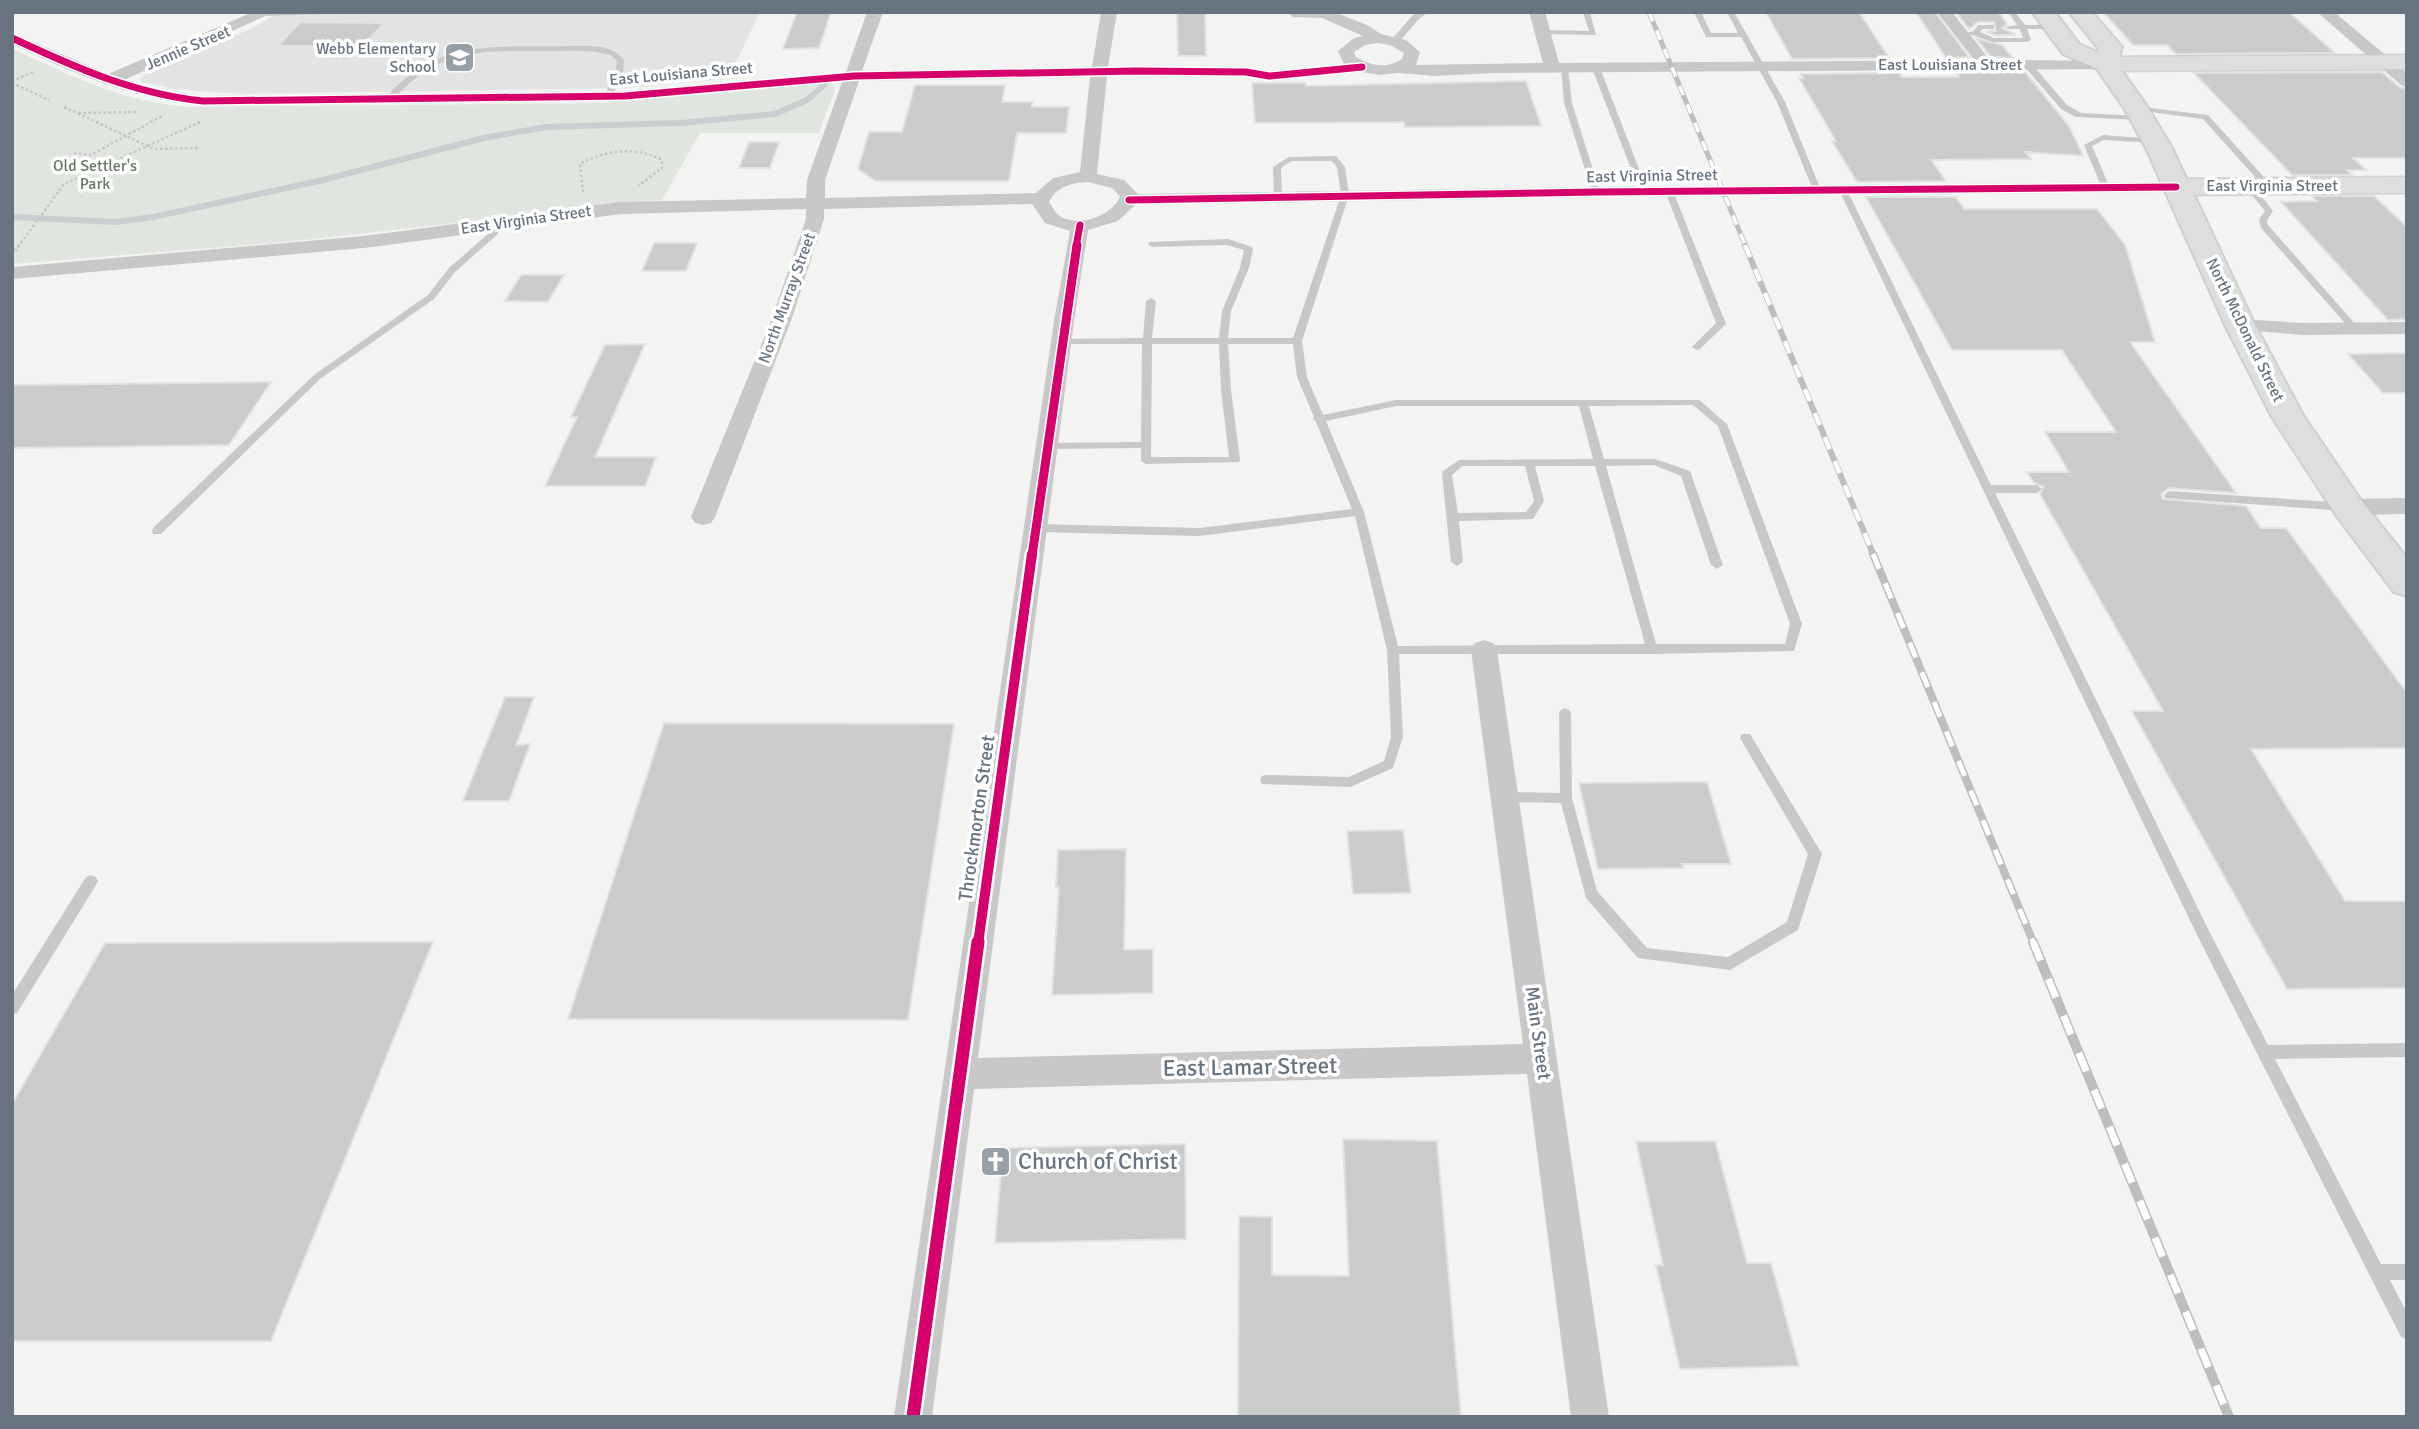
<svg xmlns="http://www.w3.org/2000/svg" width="2419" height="1429" viewBox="0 0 2419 1429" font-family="Signika,sans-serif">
<rect width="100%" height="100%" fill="#f3f3f2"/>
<path fill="#e2e3e3" d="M 278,12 L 760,12 L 728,79 L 628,88 L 239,94 L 175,89 L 141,82 L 140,79 L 147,73 L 145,72 L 253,28 Z"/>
<path fill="#e1e5e0" d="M 12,49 C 75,77 119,101 189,107 L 602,103 L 826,83 L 832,84 L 835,90 L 819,133 L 700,133 L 662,200 L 286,242 L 12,264 Z"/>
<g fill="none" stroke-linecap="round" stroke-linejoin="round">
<path stroke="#c8cfd1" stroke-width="6" d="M 12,217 L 116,222 L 153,217 L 319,181 L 484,138 L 546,127 L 681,123 L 775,114 L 807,100 L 824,85"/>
</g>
<g fill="#cacbcb" stroke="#e2e2e2" stroke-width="2">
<path d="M 797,12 L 831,12 L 819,48 L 783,49 Z"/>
<path d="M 1177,12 L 1205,12 L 1206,56 L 1178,56 Z"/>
<path d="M 1766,12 L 1859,12 L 1889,58 L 1792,59 Z"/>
<path d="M 1916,12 L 1935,12 L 1969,57 L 1946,58 Z"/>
<path d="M 1956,12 L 1998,12 L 2007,24 L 2002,28 L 2016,35 L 1995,35 L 1986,32 L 1996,31 L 1994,22 L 1978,22 L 1969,29 Z"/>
<path d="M 2103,12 L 2289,12 L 2335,53 L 2176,54 L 2167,45 L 2133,45 Z"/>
<path d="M 300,22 L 384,23 L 363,46 L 278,46 Z"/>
<path d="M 1977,39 L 2002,45 L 2013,58 L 1991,57 Z"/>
<path d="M 2025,72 L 2069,126 L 2083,156 L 2025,152 L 2031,159 L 1931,160 L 1946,181 L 1857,182 L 1832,141 L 1836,141 L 1799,78 L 1803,78 L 1801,74 L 1899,73 L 1902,77 L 1959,77 L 1956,73 Z"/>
<path d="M 2382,72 L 2399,87 L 2407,89 L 2407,158 L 2353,158 L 2366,170 L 2347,170 L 2352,175 L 2292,175 L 2194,73 Z"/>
<path d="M 1526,81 L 1541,126 L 1405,127 L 1404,122 L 1255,123 L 1252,83 L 1306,83 L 1306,86 Z"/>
<path d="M 915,85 L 1005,85 L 1002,102 L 1032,102 L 1032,107 L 1069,107 L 1066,133 L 1017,133 L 1009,181 L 876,181 L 858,169 L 869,132 L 902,132 Z"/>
<path d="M 749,142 L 779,142 L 770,168 L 739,168 Z"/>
<path d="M 2312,196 L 2374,196 L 2407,227 L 2407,319 L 2388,320 L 2281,202 L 2317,201 Z"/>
<path d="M 1866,197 L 1956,197 L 1964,209 L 2097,209 L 2125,245 L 2155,342 L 2130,342 L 2236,493 L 2169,488 L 2161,494 L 2163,499 L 2246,506 L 2261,528 L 2286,528 L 2407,693 L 2407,748 L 2251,749 L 2345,901 L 2407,901 L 2407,988 L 2287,989 L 2132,711 L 2163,711 L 2040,494 L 2044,487 L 2033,482 L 2027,472 L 2069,472 L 2045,432 L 2116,432 L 2062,350 L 1952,350 Z"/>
<path d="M 654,243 L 697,243 L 686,271 L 642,271 Z"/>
<path d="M 521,275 L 564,275 L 548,302 L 505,301 Z"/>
<path d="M 645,344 L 595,457 L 656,457 L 645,486 L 545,486 L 577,417 L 571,417 L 605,345 Z"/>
<path d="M 2407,353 L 2407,393 L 2383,393 L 2348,354 Z"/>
<path d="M 271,382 L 229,445 L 12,448 L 12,385 Z"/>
<path d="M 505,697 L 534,697 L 516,745 L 530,744 L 509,801 L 463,801 Z"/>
<path d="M 664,723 L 954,724 L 908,1020 L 568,1019 Z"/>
<path d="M 1707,782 L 1731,864 L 1682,864 L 1683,868 L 1598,869 L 1579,783 Z"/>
<path d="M 1403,830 L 1411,893 L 1353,894 L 1347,831 Z"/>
<path d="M 1126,849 L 1124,950 L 1153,949 L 1153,993 L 1052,995 L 1059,887 L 1056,887 L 1058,850 Z"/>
<path d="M 433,942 L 271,1341 L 12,1341 L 12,1104 L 105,943 Z"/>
<path d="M 1343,1139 L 1437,1141 L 1461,1417 L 1238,1417 L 1239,1216 L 1272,1217 L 1272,1275 L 1349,1276 Z"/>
<path d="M 1715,1141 L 1747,1263 L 1771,1263 L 1799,1366 L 1680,1369 L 1656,1265 L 1663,1265 L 1636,1142 Z"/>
<path d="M 1185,1144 L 1186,1239 L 995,1243 L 1003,1148 Z"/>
</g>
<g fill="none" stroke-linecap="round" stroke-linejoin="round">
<defs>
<g id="secondary">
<path d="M 2407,55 L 2407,69 L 2105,71 L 2097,69 L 2094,64 L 2097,59 L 2105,57 Z"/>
<path d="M 2407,177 L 2407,193 L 2176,195 L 2167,192 L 2163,187 L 2167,182 L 2176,179 Z"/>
</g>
<path id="primary" d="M 2032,12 L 2055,12 L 2079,44 L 2097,52 L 2098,48 L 2069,12 L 2092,12 L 2122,47 L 2117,64 L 2148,108 L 2172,148 L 2255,325 L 2303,415 L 2360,499 L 2407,558 L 2407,596 L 2394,592 L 2336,515 L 2272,417 L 2225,325 L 2146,148 L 2124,108 L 2097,69 L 2063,54 Z"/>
</defs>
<use href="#secondary" stroke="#d0d1d1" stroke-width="3"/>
<use href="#primary" stroke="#cfd0d0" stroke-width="4"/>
<g stroke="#c5c6c6" stroke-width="2.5" stroke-dasharray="2.5 2.5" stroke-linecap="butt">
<path d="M 12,68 L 12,76"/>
<path d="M 12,81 L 34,72"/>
<path d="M 12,83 L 49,100"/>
<path d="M 64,107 L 77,113"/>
<path d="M 136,112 L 77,113 L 154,149 L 199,148"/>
<path d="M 74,153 L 91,155 L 164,115"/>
<path d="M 583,192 L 580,164 C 605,150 637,146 662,160 L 662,168 L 638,186"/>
<path d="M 18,247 L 64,184 L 200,122"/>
</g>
<path stroke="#c5c6c6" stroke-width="3.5" stroke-dasharray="2.5 2.5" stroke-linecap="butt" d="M 15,251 L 19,245"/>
<g fill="#c8c8c9" fill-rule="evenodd">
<path d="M 263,12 L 324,12 L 321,14 L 265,16 L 261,14 Z"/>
<path d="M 1419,12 L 1428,12 L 1419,19 L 1398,43 L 1392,43 L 1392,39 L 1413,15 Z"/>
<path d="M 1583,12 L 1590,12 L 1596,35 L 1543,34 L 1539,32 L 1543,30 L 1589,31 Z"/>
<path d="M 1694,12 L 1701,12 L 1711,33 L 1738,33 L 1727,12 L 1734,12 L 1785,102 L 1821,190 L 1820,192 L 1813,190 L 1777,102 L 1741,37 L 1706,37 Z"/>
<path d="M 2008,12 L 2015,12 L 2025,25 L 2054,25 L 2058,27 L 2054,29 L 2027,29 L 2031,40 L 2027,42 L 1993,42 L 1966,33 L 1974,31 L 1978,25 L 1994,25 L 1994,29 L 1983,29 L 1980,32 L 1994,38 L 2023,38 L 2020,29 L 2009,29 L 2005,27 L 2017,25 Z"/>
<path d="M 573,46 C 592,46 611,44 624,60 L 623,74 L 611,98 L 604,96 L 615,74 L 617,62 L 611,55 C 590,49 568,51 546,51 C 480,51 439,47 392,101 L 385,99 C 436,36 500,48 573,46 Z"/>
<path d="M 2024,62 L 2030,62 L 2067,105 L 2081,113 L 2141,116 L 2145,118 L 2141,120 L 2076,117 L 2061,109 L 2024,66 Z"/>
<path d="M 1561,66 L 1568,68 L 1572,103 L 1600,192 L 1599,194 L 1592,192 L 1564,103 Z"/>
<path d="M 1593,66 L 1600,68 L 1648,192 L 1647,194 L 1640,192 L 1592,68 Z"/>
<path d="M 2133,106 L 2208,115 L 2272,186 L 2265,188 L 2203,119 L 2136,110 L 2132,108 Z"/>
<path d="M 2103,135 L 2155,139 L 2159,141 L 2155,143 L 2104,140 L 2092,146 L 2110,188 L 2106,191 L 2102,188 L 2084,145 Z"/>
<path d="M 1336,156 L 1345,167 L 1349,195 L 1302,341 L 1307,377 L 1323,415 L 1396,400 L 1699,400 L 1727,424 L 1802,624 L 1794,651 L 1652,654 L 1399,654 L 1403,737 L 1393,768 L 1350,787 L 1262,784 L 1260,780 L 1262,776 L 1266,775 L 1349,777 L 1384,761 L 1391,737 L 1387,650 L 1355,516 L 1200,536 L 1035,532 L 1030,528 L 1035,524 L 1200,528 L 1352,509 L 1316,422 L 1313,419 L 1314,417 L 1297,377 L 1293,344 L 1228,344 L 1231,390 L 1240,460 L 1239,462 L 1146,464 L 1141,461 L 1141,448 L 1046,449 L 1041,446 L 1046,443 L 1141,442 L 1142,344 L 1061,344 L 1056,341 L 1058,339 L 1143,338 L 1146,301 L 1151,298 L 1156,301 L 1152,338 L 1219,338 L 1222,311 L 1240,268 L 1244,250 L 1227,245 L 1152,247 L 1148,244 L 1149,242 L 1228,239 L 1252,247 L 1253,249 L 1249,268 L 1231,311 L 1228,338 L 1293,338 L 1341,195 L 1337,167 L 1331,161 L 1291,161 L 1281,168 L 1282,196 L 1278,199 L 1274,196 L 1273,167 L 1289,157 ZM 1152,344 L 1219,344 L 1221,390 L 1229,457 L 1151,457 ZM 1693,405 L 1718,426 L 1790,624 L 1785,644 L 1656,644 L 1606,466 L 1654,465 L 1681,476 L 1711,565 L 1717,569 L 1723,565 L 1690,471 L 1655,459 L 1604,459 L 1589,406 ZM 1396,406 L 1579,406 L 1593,459 L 1459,460 L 1443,471 L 1442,474 L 1451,562 L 1457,566 L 1463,562 L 1459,521 L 1533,519 L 1544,501 L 1535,466 L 1595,466 L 1645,644 L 1398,646 L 1364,512 L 1326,421 ZM 1462,466 L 1525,466 L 1534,501 L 1526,512 L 1458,513 L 1452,475 Z"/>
<path d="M 2246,184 L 2252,184 L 2273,211 L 2267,220 L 2268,225 L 2357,326 L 2357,330 L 2351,330 L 2261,228 L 2259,220 L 2265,211 L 2246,188 Z"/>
<path d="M 1843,187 L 1847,190 L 1991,485 L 2037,485 L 2042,489 L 2037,493 L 1995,493 L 2208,929 L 2268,1045 L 2407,1043 L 2407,1057 L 2275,1059 L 2381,1264 L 2407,1264 L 2407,1280 L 2390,1280 L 2407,1313 L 2407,1339 L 2401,1337 L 2198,937 L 1839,190 Z"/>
<path d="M 1669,188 L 1673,191 L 1726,324 L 1700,349 L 1697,350 L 1692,347 L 1716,323 L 1665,191 Z"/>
<path d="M 503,221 L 510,223 L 455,272 L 434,299 L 320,379 L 161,534 L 153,534 L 152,531 L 153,528 L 314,375 L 428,295 L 449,268 Z"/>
<path d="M 2169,491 L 2347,503 L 2352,507 L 2347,511 L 2165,498 L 2164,495 Z"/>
<path d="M 1565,708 L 1569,710 L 1571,713 L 1572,798 L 1597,891 L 1647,948 L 1728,957 L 1787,922 L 1808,854 L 1740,738 L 1742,734 L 1750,734 L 1822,854 L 1798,930 L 1730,970 L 1638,958 L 1586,898 L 1561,803 L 1503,802 L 1498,801 L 1497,797 L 1498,793 L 1503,792 L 1560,793 L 1559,713 L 1561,710 Z"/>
<path d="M 91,875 L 96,877 L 98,881 L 96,885 L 17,1013 L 12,1015 L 12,995 L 86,877 Z"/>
</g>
<g fill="#c8c8c9" fill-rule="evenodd">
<path d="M 253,12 L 274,12 L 124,80 L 155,89 L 203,96 L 625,91 L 846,72 L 867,12 L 883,12 L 862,71 L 1092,67 L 1101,12 L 1117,12 L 1108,67 L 1246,67 L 1269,71 L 1344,64 L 1338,51 L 1354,38 L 1363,36 L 1322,18 L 1293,17 L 1286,12 L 1334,12 L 1367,25 L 1381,34 L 1406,40 L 1420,52 L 1416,65 L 1543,63 L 1529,12 L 1545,12 L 1559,63 L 1974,60 L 1937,12 L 1952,12 L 1990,60 L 2111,61 L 2113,64 L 2111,67 L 2105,69 L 1493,73 L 1435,76 L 1398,73 L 1380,75 L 1362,72 L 1269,81 L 1246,77 L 1107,76 L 1097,174 L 1124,180 L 1138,194 L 1596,187 L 2176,182 L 2185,187 L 2176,192 L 1596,197 L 1135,205 L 1118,221 L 1088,230 L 1074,321 L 978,1058 L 1523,1044 L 1471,650 L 1475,643 L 1484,640 L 1493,643 L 1497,650 L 1609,1417 L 1571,1417 L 1527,1074 L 974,1089 L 932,1417 L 894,1417 L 1054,321 L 1070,231 L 1045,223 L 1032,204 L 824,209 L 824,219 L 792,318 L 715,517 L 711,523 L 703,525 L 695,523 L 691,517 L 772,318 L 806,219 L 806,209 L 621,214 L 364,248 L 12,279 L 12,267 L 364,236 L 621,202 L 806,198 L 807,180 L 842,82 L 625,101 L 203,106 C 130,98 78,75 12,44 L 12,33 L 108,74 ZM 1377,43 L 1390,45 L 1404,53 L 1402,59 C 1387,69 1371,66 1356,57 L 1354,52 L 1365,45 ZM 1090,77 L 1080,172 L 1053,178 L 1036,193 L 825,198 L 825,180 L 859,81 ZM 1088,182 L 1112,188 L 1120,196 C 1113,216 1078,228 1060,216 C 1055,213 1052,206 1049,202 C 1057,186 1072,183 1088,182 Z"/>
<path d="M 2317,12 L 2334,12 L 2407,73 L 2407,87 L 2401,85 Z"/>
<path d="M 2240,319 L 2303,323 L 2407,322 L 2407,334 L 2303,335 L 2233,329 L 2230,325 L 2233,321 Z"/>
<path d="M 2407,498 L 2407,514 L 2348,515 L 2340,513 L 2336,507 L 2340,501 L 2348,499 Z"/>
</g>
<use href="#secondary" fill="#dddede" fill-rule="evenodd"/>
<use href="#primary" fill="#dddede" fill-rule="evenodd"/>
<defs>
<path id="rail-far3" d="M 1649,12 L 1746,247"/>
<path id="rail-far2" d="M 1745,245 L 1874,556"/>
<path id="rail-far1" d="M 1873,554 L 2034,944"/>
<path id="rail" d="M 2033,942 L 2229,1417"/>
</defs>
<use href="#rail-far3" stroke="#bdbebf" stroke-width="5"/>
<use href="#rail-far2" stroke="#bdbebf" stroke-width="6"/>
<use href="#rail-far1" stroke="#bdbebf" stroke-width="8"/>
<use href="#rail" stroke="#bdbebf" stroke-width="10"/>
<use href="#rail-far3" stroke="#fff" stroke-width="3.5" stroke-dasharray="10" stroke-linecap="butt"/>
<use href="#rail-far2" stroke="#fff" stroke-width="4.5" stroke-dasharray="13" stroke-linecap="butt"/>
<use href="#rail-far1" stroke="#fff" stroke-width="5" stroke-dasharray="16" stroke-linecap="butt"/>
<use href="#rail" stroke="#fff" stroke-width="7" stroke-dasharray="20" stroke-linecap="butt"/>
<defs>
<g id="cycleway-far3">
<path d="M 12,38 C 74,67 134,94 203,101 L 625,96 L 854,76 L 1136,71 L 1246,72 L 1269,76 L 1362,67"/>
<path d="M 1129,200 L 1596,192 L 2176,187"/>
<path d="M 1076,247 L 1080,225"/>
</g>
<path id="cycleway-far2" d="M 1032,556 L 1077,245"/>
<path id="cycleway-far1" d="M 978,944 L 1032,554"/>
<path id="cycleway" d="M 913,1417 L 978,942"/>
</defs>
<use href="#cycleway-far3" stroke="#fff" stroke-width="10"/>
<use href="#cycleway-far2" stroke="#fff" stroke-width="12"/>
<use href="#cycleway-far1" stroke="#fff" stroke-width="15"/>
<use href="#cycleway" stroke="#fff" stroke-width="18"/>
<use href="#cycleway-far3" stroke="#d6006c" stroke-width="7"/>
<use href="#cycleway-far2" stroke="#d6006c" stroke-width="9"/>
<use href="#cycleway-far1" stroke="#d6006c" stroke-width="10"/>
<use href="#cycleway" stroke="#d6006c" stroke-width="13"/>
</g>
<defs>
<symbol id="school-square" viewBox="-11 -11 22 22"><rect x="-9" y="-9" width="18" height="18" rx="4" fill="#98a0a7" stroke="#fff"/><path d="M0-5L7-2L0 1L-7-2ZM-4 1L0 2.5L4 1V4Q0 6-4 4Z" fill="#fff"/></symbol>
<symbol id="church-square" viewBox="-11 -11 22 22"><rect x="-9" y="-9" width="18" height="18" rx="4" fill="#98a0a7" stroke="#fff"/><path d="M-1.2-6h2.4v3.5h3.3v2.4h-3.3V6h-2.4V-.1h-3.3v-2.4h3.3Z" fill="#fff"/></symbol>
</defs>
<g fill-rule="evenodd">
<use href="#school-square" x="442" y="40" width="35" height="35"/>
<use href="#church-square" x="978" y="1144" width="35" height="35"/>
</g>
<g text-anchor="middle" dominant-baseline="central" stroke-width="7" stroke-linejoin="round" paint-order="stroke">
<g font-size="16" fill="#67737e" stroke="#fff">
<text transform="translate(188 48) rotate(-23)">Jennie Street</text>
<text x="1950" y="65">East Louisiana Street</text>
<text transform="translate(681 74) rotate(-5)">East Louisiana Street</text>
<text transform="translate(1652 176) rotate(-1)">East Virginia Street</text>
<text x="2272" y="186">East Virginia Street</text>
<text transform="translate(526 220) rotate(-8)">East Virginia Street</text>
<text transform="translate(787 298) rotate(-70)">North Murray Street</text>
<text transform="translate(2245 330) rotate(64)">North McDonald Street</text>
</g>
<g font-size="16" fill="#67737e" stroke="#fff" text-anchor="end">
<text x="436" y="49">Webb Elementary<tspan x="436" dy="18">School</tspan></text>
</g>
<g font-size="16" fill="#687765" stroke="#fff">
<text x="95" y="166">Old Settler's<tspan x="95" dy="18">Park</tspan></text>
</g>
<g font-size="19" fill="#67737e" stroke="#fff">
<text transform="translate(977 818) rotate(-82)">Throckmorton Street</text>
<text transform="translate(1538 1033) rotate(82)">Main Street</text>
</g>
<g font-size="23" fill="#67737e" stroke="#fff">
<text transform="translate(1250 1067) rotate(-1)">East Lamar Street</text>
</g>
<g font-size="23" fill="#67737e" stroke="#fff" text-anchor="start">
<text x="1018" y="1161">Church of Christ</text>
</g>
</g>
<rect width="2419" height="1429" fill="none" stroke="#67737e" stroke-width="28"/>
</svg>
